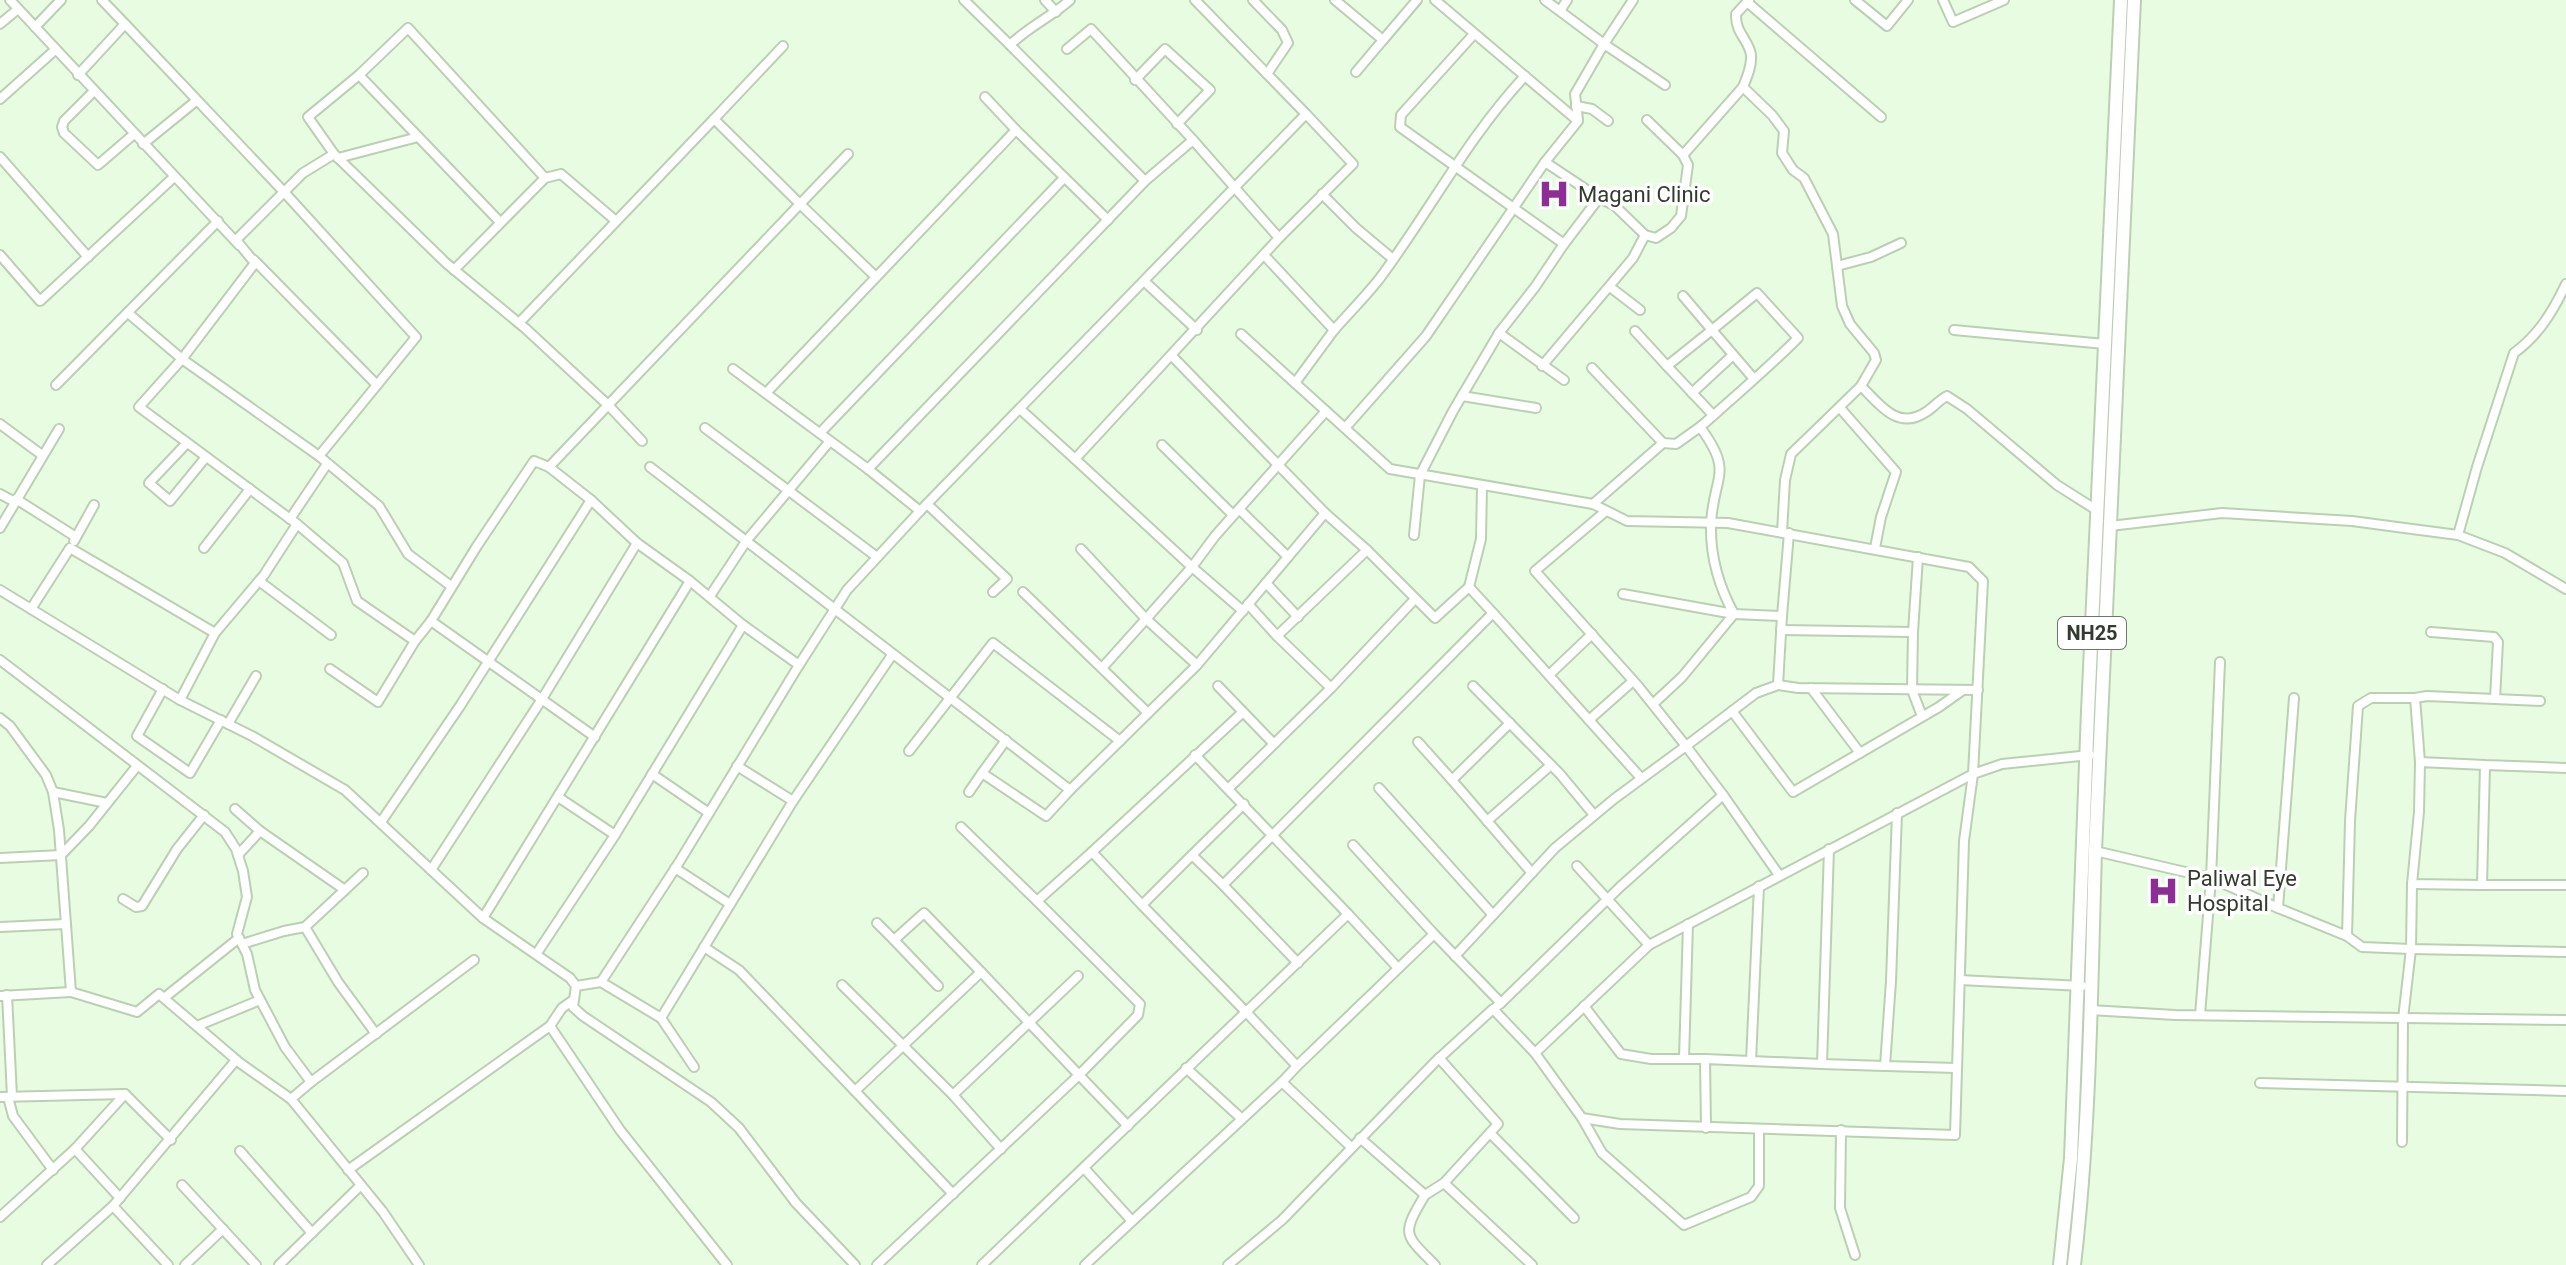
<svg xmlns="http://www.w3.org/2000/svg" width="2566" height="1265" viewBox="0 0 2566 1265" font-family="Roboto,sans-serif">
<rect width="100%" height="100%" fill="#e7fce0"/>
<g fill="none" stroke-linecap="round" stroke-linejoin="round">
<defs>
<g id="street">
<path d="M 10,0 L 239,245"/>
<path d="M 102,0 L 125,24"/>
<path d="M 964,0 L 1010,45"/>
<path d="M 1045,0 L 1056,12"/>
<path d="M 1253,0 L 1282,30 L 1288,43 L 1267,74"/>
<path d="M 1335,0 L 1383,40 L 1417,0"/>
<path d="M 1545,0 L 1604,44 L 1575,94 L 1578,120"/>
<path d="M 1633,0 L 1604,44 L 1665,85"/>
<path d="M 1749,0 L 1736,14 C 1735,33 1749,40 1751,55 C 1752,66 1747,77 1743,87 L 1772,115 L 1784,131 L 1782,153 L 1793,170 L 1804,178 L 1833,234 L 1842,306 L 1850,324 L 1874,353 L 1876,360 L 1861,386"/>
<path d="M 1855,0 L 1887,26 L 1908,0"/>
<path d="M 1943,0 L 1953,22 L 2004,0"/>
<path d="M 1747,2 L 1881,117"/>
<path d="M 1560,11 L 1567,0"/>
<path d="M 0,24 L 18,9"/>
<path d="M 35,27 L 61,0"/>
<path d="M 1474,34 L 1401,115 L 1400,127 L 1564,244 L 1535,287 L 1499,333"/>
<path d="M 783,46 L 714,119 L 800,204 L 848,154"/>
<path d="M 1067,49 L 1091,29 L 1193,140"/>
<path d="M 1356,72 L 1383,40"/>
<path d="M 78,75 L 125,24 L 285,193 L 416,337 L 377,385"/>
<path d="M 1135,80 L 1165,49 L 1210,90 L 1177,124"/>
<path d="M 94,91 L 64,121 L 62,127 L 64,133 L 98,165 L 134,134"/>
<path d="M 985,97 L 1016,130"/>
<path d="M 0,99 L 55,50"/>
<path d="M 1576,106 L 1592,109 L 1608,121"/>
<path d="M 1647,120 L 1683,155 L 1743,87"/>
<path d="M 143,144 L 196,101"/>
<path d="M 334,154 L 308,117 L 359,75"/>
<path d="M 0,157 L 88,257"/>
<path d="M 338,158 L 418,137"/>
<path d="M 1545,162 L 1599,198 L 1614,205 L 1645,235 L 1656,238 L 1671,228 L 1681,216 L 1688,165 L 1683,155"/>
<path d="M 1322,194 L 1356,228 L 1393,259"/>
<path d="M 500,222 L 359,75 L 408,28 L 545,178"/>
<path d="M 1279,238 L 1353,164 L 1306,114"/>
<path d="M 1564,244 L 1599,198"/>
<path d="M 0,255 L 40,301 L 174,177"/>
<path d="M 1264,255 L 1334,330 L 1295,383 L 1390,469 L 1593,504 L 1627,521 L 1728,523 L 1969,567 L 1983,581 L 1973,774 L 2002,764 L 2090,755"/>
<path d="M 254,260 L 377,385 L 319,456"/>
<path d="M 1837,266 L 1871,257 L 1901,243"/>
<path d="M 454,270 L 545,178 L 561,174 L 616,221"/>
<path d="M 1144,281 L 1197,330"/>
<path d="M 1610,287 L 1640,310"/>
<path d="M 1683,296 L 1712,330 L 1667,366 L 1713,415"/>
<path d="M 128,313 L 182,359 L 319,456 L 379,506 L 408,554 L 451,586"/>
<path d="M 519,323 L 714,119"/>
<path d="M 1334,330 C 1349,313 1366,296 1380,278 C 1429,212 1468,137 1525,76"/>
<path d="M 1954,330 L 2105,344"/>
<path d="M 1635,331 L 1667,366"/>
<path d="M 1241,334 L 1295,383"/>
<path d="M 1172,356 L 1325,513 L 1197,665"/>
<path d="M 1542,366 L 1633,258 L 1645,235"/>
<path d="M 1592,368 L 1663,443 L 1593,504"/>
<path d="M 733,369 L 868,469"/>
<path d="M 56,385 L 218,221"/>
<path d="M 766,393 L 1016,130 L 1108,220"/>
<path d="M 1692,393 L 1733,355"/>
<path d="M 1462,396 L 1536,408"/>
<path d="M 1840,408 L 1896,472 L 1881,517 L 1875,548"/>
<path d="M 1020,409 L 1075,459"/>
<path d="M 0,424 L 42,455"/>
<path d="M 1700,427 C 1733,398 1767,369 1798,338 L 1757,293 L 1712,330 L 1754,379"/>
<path d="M 705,428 L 877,557"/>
<path d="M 1345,428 L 1426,336 L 1545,162 L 1578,121 L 1435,0"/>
<path d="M 820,433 L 1064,178"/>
<path d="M 187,443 L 149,483 L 170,501 L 206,457"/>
<path d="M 1162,445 L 1233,515"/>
<path d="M 549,467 L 800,204 L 876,277"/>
<path d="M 650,467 L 1070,790 L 1197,665 L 1146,619 L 1192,567 L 1075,459 L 1279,238 L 1193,140 L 1145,181 L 1010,45 C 1028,27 1051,17 1070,0"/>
<path d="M 0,494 L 15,502"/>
<path d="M 16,499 L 76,537"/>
<path d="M 591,500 L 549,467 L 534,461 L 477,546 L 431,621 L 595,737"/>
<path d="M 927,504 L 1007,579 L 993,592"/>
<path d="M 1239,509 L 1288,557"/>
<path d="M 920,511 L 868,469 L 1145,181"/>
<path d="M 1606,511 L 1535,571 L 1638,686 L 1686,746 L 1756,693 L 1778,685 L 1782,616"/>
<path d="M 290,519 L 327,464"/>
<path d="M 297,524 L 139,407 L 182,359 L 255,263 L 236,240 L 303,173 L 334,154 L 446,263 L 526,329 L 608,405 L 642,441"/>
<path d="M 2110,526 L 2222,513 L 2352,521 L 2412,529 L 2458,535 L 2505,553 L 2566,589"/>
<path d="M 0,528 L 59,429"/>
<path d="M 1782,532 L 1785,480 L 1791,454 L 1861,386 C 1880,405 1898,431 1926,412 C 1934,407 1939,400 1947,396 L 1967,409 L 2057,485 L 2098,511"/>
<path d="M 1414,535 L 1420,475 L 1453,411 L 1499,333 L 1564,380"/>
<path d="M 2458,535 L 2477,467 L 2514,353 C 2539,335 2553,311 2566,284"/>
<path d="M 74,541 L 94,505"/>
<path d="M 204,548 L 250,489"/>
<path d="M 1081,549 L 1146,619 L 1102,668"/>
<path d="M 1367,550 L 1435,618 L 1469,587 L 1481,539 L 1482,486"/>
<path d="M 259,581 L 331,635"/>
<path d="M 1266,583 L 1298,617"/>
<path d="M 0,590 L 180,700 L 252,736 L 345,790 L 483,918 L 570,978 L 576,986 L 573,1007 L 583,1016 L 711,1102 L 739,1128 L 796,1203 L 855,1265"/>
<path d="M 1023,592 L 1148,713"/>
<path d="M 1623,594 L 1734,614 L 1782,616 L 1789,533"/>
<path d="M 710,596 L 747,540 L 830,441"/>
<path d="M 1248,604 L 1277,636 L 1367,550 L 1325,513"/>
<path d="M 31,609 L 70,548 L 215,633"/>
<path d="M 1243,611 L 1192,567 L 1215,536 L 1326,411"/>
<path d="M 1493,613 L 1641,778"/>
<path d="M 1781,630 L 1913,632 L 1918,557"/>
<path d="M 1913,632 L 1912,690 L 1922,716"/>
<path d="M 2431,632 L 2494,637 L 2498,642 L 2495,699"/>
<path d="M 0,660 L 225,832 L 236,849 L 243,871 L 247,897 L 237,934 L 247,954 L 255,990 L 285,1047 L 311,1082 L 291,1099"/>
<path d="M 2220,662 L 2211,878 L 2278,908 L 2294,698"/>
<path d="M 330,669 L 378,702 L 415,641"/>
<path d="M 1549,675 L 1592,634"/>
<path d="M 1778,685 L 1798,688 L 1978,690"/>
<path d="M 1218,686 L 1274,744"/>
<path d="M 1473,686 L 1560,774 L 1594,815"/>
<path d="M 1331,688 L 1415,599"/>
<path d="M 1811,688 L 1860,753"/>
<path d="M 163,689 L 137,736 L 190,773 L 221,720"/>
<path d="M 180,700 L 215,633 L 264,575 L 297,524 L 343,563 L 357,601 L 415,641 L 431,621"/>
<path d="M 1653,704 L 1682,677 L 1734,614 C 1718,585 1710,556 1711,523 C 1714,474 1734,473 1700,427 L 1676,444 L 1663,443"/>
<path d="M 1732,711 L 1793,792 L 1939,707 L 1963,690"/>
<path d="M 0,718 L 10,726 L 46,775 L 53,792 L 59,830 L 71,992 L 137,1012 L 159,994 L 240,1063 L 291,1099 L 383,1212 L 419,1265"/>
<path d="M 1589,720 L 1633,681"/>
<path d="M 228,724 L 256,676"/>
<path d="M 1006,740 L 982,773 L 1046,816 L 1070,790"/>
<path d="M 1418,742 L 1452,780 L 1510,723"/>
<path d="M 909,751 L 993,643 L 1120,741"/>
<path d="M 1195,755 L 1348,914 L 1246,1012 L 1142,905 L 1192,855 L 1223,885"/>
<path d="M 2420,762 L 2415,698 L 2427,696 L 2540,701"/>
<path d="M 2485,765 L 2420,762 L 2419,812 L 2412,884 L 2482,885 L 2485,765 L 2566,768"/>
<path d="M 652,774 L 709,813"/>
<path d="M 1452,780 L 1532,873"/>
<path d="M 1379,788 L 1493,915"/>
<path d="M 1228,789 L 1331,688 L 1277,636"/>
<path d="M 53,792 L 107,803"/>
<path d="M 969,792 L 982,773"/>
<path d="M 793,801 L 892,655"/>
<path d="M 235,809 L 260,831"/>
<path d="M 1897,813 L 1891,981 L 1885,1066 L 1957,1068"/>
<path d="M 1487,821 L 1551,765"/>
<path d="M 381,822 L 460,706 L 591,500 L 637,543 L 690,581"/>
<path d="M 961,827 L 1037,901"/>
<path d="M 615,835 L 743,625"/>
<path d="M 1353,845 L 1434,934"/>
<path d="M 1829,849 L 1822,1064 L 1885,1066"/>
<path d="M 2095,851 L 2211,878 L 2200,1015"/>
<path d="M 1092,852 L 1243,712"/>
<path d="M 238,855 L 260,831 L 345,890"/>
<path d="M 1192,855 L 1244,804"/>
<path d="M 0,858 L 61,855 L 89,826 L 137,766"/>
<path d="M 1577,866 L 1649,945"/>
<path d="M 675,868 L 730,904"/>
<path d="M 431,870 L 542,699 L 637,543"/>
<path d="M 363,873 L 305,927 L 338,982 L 376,1034"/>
<path d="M 2412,884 L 2411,949 L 2566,952"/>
<path d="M 2482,885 L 2566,885"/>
<path d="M 123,899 L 136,907 L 142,906 L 177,849 L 204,815"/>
<path d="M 2278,908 L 2347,936 L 2350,821 L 2358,706 L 2371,698 L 2415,698"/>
<path d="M 1348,914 L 1398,968"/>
<path d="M 483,918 L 690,581 L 743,625 L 799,665 L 847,590 L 920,511 L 1306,114 L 1195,0"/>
<path d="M 877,923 L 894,940"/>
<path d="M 0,927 L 66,924"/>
<path d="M 2347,936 L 2362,947 L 2411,949 L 2403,1019 L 2402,1142"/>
<path d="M 242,944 L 284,931 L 305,927"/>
<path d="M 704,947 L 739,970 L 855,1091 L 981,972 L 1079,1075 L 877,1265"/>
<path d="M 537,953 L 615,835 L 558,797"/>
<path d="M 1455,956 L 1555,848 L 1614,799 L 1686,746 L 1723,795"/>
<path d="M 1298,963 L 1223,885 L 1493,613 L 1469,587"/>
<path d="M 1960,980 L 2082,986"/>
<path d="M 842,985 L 953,1095"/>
<path d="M 576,986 L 601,982"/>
<path d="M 938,986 L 894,940 L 924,913 L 981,972"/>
<path d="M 7,995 L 12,1096"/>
<path d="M 0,996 L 71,992"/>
<path d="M 164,998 L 239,938"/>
<path d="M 1501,1003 L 1620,887 L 1723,795 L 1779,875"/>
<path d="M 1584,1006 L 1621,1054 L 1651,1059 L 1705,1059"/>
<path d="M 2090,1010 L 2175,1015 L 2566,1020"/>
<path d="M 661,1018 L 793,801 L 737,766"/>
<path d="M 197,1026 L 260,1000"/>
<path d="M 550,1026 L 620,1130 L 727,1265"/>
<path d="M 1535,1053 L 1582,1118 L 1620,1124 L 1955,1135 L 1964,841 L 1973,774"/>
<path d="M 1439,1058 L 1498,1124 L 1444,1183"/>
<path d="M 1684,1059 L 1688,924"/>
<path d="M 1751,1061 L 1759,886"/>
<path d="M 1297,1066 L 1434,934 L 1501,1003 L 1497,1006"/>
<path d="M 694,1067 L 661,1018 L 601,982 L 678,864 L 799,665"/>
<path d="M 1186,1068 L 1242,1119"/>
<path d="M 311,1082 L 474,960"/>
<path d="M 2260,1083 L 2566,1091"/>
<path d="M 855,1091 L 953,1194"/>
<path d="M 0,1097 L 125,1094 L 171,1140"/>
<path d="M 8,1097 L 13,1116 L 53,1170"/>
<path d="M 1582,1118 L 1602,1153 L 1684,1225 L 1751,1197 L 1759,1186 L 1759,1130"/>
<path d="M 1128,1126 L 1079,1075 L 1138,1015 L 1140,1004 L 1037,901 L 1092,852 L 1142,905"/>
<path d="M 1706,1128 L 1705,1059 L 1822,1064"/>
<path d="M 1841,1130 L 1840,1208 L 1855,1255"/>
<path d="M 1490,1133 L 1574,1218"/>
<path d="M 1360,1138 L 1425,1195 L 1444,1183 L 1532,1265"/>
<path d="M 75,1149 L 120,1198"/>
<path d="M 1001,1149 L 953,1095 L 1078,976"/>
<path d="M 240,1151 L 312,1233"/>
<path d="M 1084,1168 L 1132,1221"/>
<path d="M 348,1170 L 550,1026 L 562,1008 L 572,1001"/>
<path d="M 182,1185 L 256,1265"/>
<path d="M 1425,1195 C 1401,1235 1404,1234 1435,1265"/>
<path d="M 113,1206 L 168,1265"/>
<path d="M 0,1217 L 75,1149 L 125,1094"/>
<path d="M 47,1265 L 113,1206 L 236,1060"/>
<path d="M 185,1265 L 223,1229"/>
<path d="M 279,1265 L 361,1185"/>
<path d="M 982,1265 L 1246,1012 L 1297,1066 L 1282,1082 L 1351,1147"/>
<path d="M 1085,1265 L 1282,1082"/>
<path d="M 1228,1265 L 1282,1220 L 1435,1062 L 1493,1009 L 1535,1053 L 1649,945 L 1973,774"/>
</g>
<g id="primary">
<path d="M 2060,1265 L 2071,1158 L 2088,711 L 2121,0"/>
<path d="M 2074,1265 C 2090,1128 2091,989 2095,851 L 2134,0"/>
</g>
</defs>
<use href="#street" stroke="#bbcfb4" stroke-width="12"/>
<use href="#primary" stroke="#bbcfb4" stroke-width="16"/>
<use href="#street" stroke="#fff" stroke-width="8"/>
<use href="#primary" stroke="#fff" stroke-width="12"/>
</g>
<defs>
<symbol id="hospital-bare" viewBox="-9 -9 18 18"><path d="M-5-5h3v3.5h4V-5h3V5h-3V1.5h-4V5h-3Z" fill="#8d2e97" stroke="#fff" stroke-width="2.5" paint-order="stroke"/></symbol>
</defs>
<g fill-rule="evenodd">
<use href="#hospital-bare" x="1532" y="172" width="44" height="44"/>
<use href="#hospital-bare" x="2141" y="869" width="44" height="44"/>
</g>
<g text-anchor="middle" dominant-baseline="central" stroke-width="7" stroke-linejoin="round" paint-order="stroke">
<rect fill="#fff" stroke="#70766e" stroke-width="2" x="2058" y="617" width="68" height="32" rx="6"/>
<g font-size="20" font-weight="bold" fill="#333b30">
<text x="2092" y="633">NH25</text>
</g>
<g font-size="22" fill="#333b30" stroke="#fff" text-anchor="start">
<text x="1578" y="194">Magani Clinic</text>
<text x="2187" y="878">Paliwal Eye<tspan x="2187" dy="25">Hospital</tspan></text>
</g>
</g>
</svg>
